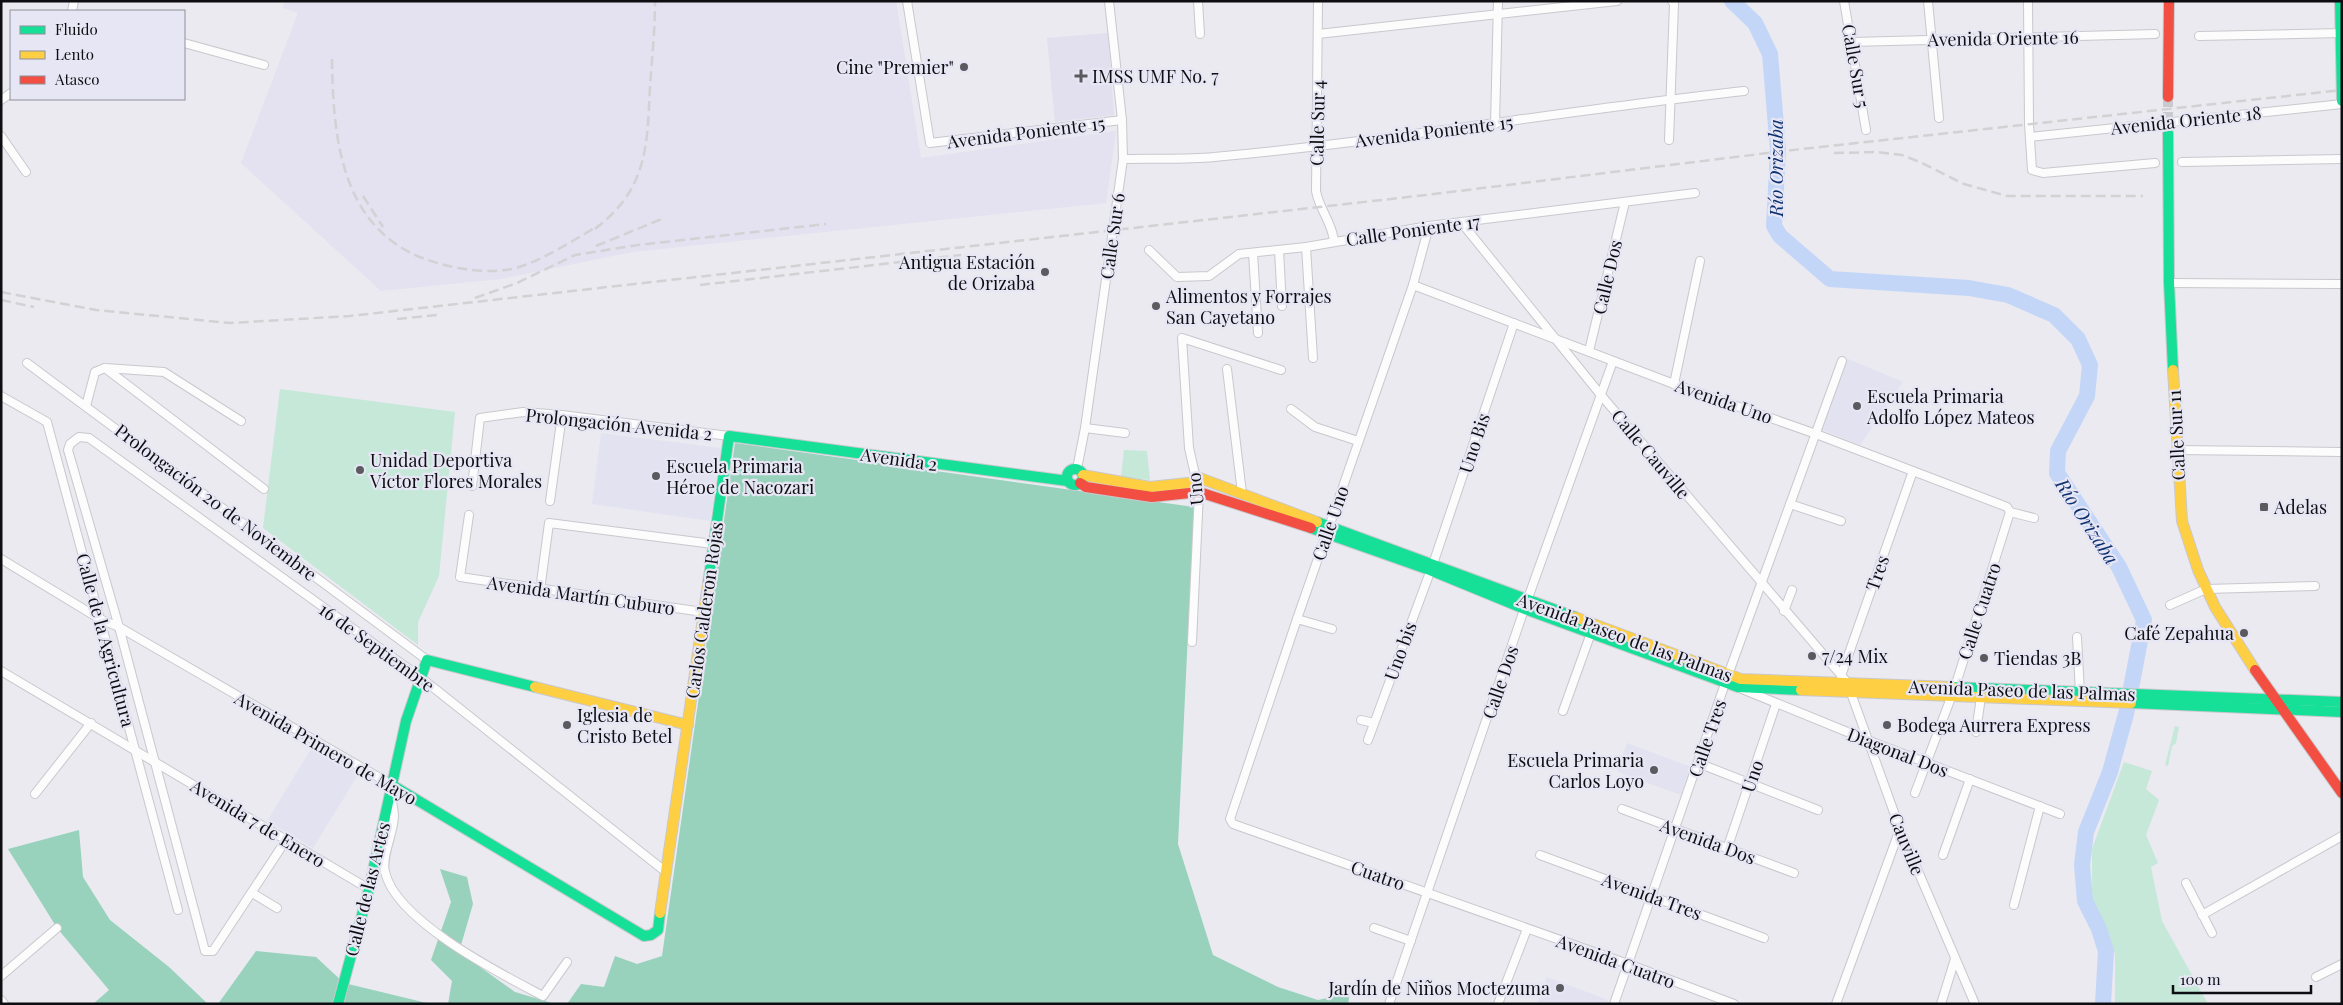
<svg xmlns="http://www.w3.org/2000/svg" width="2343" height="1005" viewBox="0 0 2343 1005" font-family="'Playfair Display',serif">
<rect width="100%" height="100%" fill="#eaeaf0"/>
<path fill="#e2e0ee" d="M 1108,33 L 1114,115 L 1055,122 L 1047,38 Z"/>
<path fill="#e4e1f0" d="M 284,1 L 896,1 L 921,158 L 1116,131 L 1106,203 L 632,252 L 501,279 L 381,291 L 241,163 L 298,13 L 283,8 Z"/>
<g fill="#e3e2f1">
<path d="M 1846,358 L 1903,382 L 1860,445 L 1820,429 Z"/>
<path d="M 601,433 L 721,448 L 710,521 L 592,504 Z"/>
<path d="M 1627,743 L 1691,767 L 1681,795 L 1617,772 Z"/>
<path d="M 314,744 L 361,770 L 313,848 L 267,821 Z"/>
<path d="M 1547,977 L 1608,1000 L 1607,1004 L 1537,1004 Z"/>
</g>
<g fill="#c5e8d9">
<path d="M 280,389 L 455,412 L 439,576 L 418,622 L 418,645 L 263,528 Z"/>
<path d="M 1124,450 L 1147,451 L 1150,480 L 1121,477 Z"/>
<path d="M 2175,726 L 2179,727 L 2176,743 L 2172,746 L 2168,766 L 2165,765 Z"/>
<path d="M 2124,762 L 2152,771 L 2146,789 L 2159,800 L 2146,835 L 2158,863 L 2151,867 L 2162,921 L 2208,1004 L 2115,1004 L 2115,954 L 2092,904 L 2092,849 Z"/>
</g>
<g fill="#98d2bc">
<path d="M 735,443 L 1194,507 L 1178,844 L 1213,955 L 1278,987 L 1318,1000 L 1350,993 L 1348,1004 L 567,1004 L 581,984 L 604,987 L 615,956 L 637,964 L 662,956 Z"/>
<path d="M 79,830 L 83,877 L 110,920 L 169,967 L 208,1004 L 93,1004 L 109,990 L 57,928 L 8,849 Z"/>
<path d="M 440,869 L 467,877 L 473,904 L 459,952 L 515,992 L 555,1004 L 448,1004 L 452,981 L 431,960 L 451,902 Z"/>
<path d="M 256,951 L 316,957 L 344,983 L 431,1004 L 218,1004 Z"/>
</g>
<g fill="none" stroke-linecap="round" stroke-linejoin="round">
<path stroke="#c3d6f8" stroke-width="16" d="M 1732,1 L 1755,23 L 1770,54 L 1778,150 L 1774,226 L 1780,236 L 1830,279 L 1969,288 L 2008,295 L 2054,315 L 2078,339 L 2090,365 L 2087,396 L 2058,451 L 2057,473 L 2119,567 L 2144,620 L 2126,714 L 2110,772 L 2086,832 L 2082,865 L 2085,901 L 2099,929 L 2106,951 L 2103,1004"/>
<path stroke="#c9c9cf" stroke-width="10" stroke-dasharray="10 5" stroke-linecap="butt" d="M 2168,97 L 2168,132"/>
<defs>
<g id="street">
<path d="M 907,1 L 930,143 L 1122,120"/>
<path d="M 1198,1 L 1200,34"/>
<path d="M 1318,1 L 1316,191 C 1319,209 1332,222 1334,241"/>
<path d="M 1844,1 L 1866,130"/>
<path d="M 1928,1 L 1939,118"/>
<path d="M 2028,1 L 2029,124 L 2032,170 L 2043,173 L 2155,163"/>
<path d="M 72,11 L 74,1"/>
<path d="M 1318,34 L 1617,1"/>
<path d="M 2199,36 L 2342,33"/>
<path d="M 1852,42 L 2155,34"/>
<path d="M 184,43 L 264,65"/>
<path d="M 1,100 L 11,93"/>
<path d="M 1495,124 L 1498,1"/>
<path d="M 1,136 L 26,172"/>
<path d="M 2030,137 L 2342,104"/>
<path d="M 1669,140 L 1674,4 L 1672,1"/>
<path d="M 1123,159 C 1153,158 1184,160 1214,157 C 1391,141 1567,110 1744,91"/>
<path d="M 2182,162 L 2342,159"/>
<path d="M 1461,222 L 1600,394 L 1847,682 L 1900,829 L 1975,1004"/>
<path d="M 1429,226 L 1413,285 L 1297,619 L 1230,819 L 1233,824 L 1628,964 L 1734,1004"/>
<path d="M 1306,247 L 1313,358"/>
<path d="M 1149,250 L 1177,277 L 1209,276 L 1239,254 L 1306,247 L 1429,226 L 1695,193"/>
<path d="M 1279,250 L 1282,306"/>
<path d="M 1253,253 L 1258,333"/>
<path d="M 2169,283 L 2342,284"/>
<path d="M 1413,285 L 1674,384 L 1816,434 L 2007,507 L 2010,512 L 2034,518"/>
<path d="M 1589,351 L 1625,202"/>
<path d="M 27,363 L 427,660"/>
<path d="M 105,368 L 264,489"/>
<path d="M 1227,369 L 1242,493"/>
<path d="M 1674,384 L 1700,261"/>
<path d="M 1,396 L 47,422 L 178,910"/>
<path d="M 86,406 L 95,372 L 105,368 L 164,372 L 241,421"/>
<path d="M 1291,409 L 1315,427 L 1358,441"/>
<path d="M 1085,428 L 1125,433"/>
<path d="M 2176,450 L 2342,452"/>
<path d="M 1077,469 L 1085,428 L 1123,159 L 1122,120 L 1109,1"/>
<path d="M 472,486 L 480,418 L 523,412 L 562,415 L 729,436"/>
<path d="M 550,501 L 562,415"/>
<path d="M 1790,504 L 1841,521"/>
<path d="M 469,515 L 460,577 L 703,612"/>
<path d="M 1,559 L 100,619 L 119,627 L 392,785"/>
<path d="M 540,590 L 549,523 L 713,544"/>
<path d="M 2170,605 L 2206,589 L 2315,586"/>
<path d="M 1784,611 L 1792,590"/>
<path d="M 1297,619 L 1332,629"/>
<path d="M 2077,637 L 2080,693"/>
<path d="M 1192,642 L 1199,492 L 1189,448 L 1182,338 L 1281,370"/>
<path d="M 1,671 L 369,889"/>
<path d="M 1841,676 L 1913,471"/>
<path d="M 1742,689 L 1867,740 L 2060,814"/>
<path d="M 1563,711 L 1591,633"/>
<path d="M 1361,720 L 1374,723"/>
<path d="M 1976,732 L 1981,697"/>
<path d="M 1368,740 L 1433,564 L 1514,323"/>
<path d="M 1698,763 L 1818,810"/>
<path d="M 1915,793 L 1955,687 L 2010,512"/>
<path d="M 35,794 L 91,723"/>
<path d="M 391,797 C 392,803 394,810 394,816 C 394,832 381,857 385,872 C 396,921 501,974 543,996 L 567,962"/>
<path d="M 1622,809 L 1794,873"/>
<path d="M 286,840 L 213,951 L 205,951 L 119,627 L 68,450 L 70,444 L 79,437 L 89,438 L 420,677 L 666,872"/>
<path d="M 1727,849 L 1776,704"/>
<path d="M 1540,855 L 1764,938"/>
<path d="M 1943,855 L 1970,779"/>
<path d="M 2186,883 L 2212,933"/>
<path d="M 252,893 L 277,908"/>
<path d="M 2014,905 L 2040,806"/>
<path d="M 2202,915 L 2342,836"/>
<path d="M 1374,928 L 1411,941"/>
<path d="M 1,976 L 57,928"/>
<path d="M 2316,977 L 2342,964"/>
<path d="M 1,1000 L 4,1004"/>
<path d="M 1389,1004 L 1527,601 L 1613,361"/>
<path d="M 1498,1004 L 1527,929"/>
<path d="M 1614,1004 L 1728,675 L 1842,361"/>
<path d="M 1836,1004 L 1900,829"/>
<path d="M 1941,1004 L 1955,959"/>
</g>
<g id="fast">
<path d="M 2340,1 L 2342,101"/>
<path d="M 2168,133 L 2169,283 L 2173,370"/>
<circle cx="1075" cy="477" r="8"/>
<path d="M 1317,522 L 1575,617"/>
<path d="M 1311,528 L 1430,570 L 1525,609 L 1738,687 L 1801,690"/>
<path d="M 708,584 L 729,436 L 1068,481"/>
<path d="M 1952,687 L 2342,702"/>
<path d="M 2131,703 L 2342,712"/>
<path d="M 392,785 L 644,936 L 651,935 L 658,930 L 660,913"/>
<path d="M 338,1004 L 369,889 L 406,721 L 427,660 L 535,687"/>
</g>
<g id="slow">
<path d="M 2173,370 L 2182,521 L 2198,570 L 2215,607 L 2255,670"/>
<path d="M 1083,475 L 1150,487 L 1197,482 L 1200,478 L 1317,522"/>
<path d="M 1575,617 L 1741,679 L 1952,687"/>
<path d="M 535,687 L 688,725"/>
<path d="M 1801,690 L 2131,703"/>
<path d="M 660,913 L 708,584"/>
</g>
<g id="jam">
<path d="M 2168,97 L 2169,1"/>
<path d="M 1080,483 L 1086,487 L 1152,497 L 1199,492 L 1311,528"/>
<path d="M 2255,670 L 2342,793"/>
</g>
</defs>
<use href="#street" stroke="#c8c8cd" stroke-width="10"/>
<use href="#fast" stroke="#c8c8cd" stroke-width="12"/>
<use href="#slow" stroke="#c8c8cd" stroke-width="12"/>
<use href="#jam" stroke="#c8c8cd" stroke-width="12"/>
<use href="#street" stroke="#fcfcfd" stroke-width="8"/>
<use href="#fast" stroke="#16e098" stroke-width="10"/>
<use href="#slow" stroke="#ffcf43" stroke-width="10"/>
<use href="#jam" stroke="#f24e42" stroke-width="10"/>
<g stroke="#d2d2d4" stroke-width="2.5" stroke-dasharray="10 5" stroke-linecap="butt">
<path d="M 332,59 C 333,145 343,239 441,264 C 464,270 492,274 516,268 C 546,259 573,240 600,225"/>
<path d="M 1834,153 L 1876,152 L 1902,155 L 1922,163 L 1964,184 L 2007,196 L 2143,196"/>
<path d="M 363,196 L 383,227"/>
<path d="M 595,229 C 648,188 647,147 650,86 C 652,58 655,29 655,1"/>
<path d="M 596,246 L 664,218"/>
<path d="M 700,285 L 961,255"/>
<path d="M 1,292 L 96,310 L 230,323 L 350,316 L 1426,195 L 1784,151 L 2342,90"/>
<path d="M 475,298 L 517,283 L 575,255 L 638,245 L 826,224"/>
<path d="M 1,300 L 34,307"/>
<path d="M 397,319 L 437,315"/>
</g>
</g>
<g fill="#5b5a5f" stroke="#e7e6f4" stroke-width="2">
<circle cx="964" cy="67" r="5"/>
<path d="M1078.5 68.5h5v5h5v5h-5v5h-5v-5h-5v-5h5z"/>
<circle cx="1045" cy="272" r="5"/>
<circle cx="1156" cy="306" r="5"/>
<circle cx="1857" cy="406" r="5"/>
<circle cx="360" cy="470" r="5"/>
<circle cx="656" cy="476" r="5"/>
<rect x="2259" y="502" width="10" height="10" rx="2.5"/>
<circle cx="2244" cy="633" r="5"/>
<circle cx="1812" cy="656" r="5"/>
<circle cx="1984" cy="658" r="5"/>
<circle cx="567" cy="725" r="5"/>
<circle cx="1887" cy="725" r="5"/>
<circle cx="1654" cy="770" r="5"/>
<circle cx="1560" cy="988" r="5"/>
</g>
<g text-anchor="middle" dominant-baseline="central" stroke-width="4.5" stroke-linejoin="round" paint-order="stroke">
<g font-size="18" fill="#0e0d11" stroke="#e7e6f4">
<text transform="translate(2003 38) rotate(-1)">Avenida Oriente 16</text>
<text transform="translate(1856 66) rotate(80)">Calle Sur 5</text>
<text transform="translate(2186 120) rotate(-6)">Avenida Oriente 18</text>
<text transform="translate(1317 123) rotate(-89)">Calle Sur 4</text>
<text transform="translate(1434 131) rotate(-7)">Avenida Poniente 15</text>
<text transform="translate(1026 132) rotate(-7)">Avenida Poniente 15</text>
<text transform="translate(1413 230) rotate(-8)">Calle Poniente 17</text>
<text transform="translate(1112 236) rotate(-82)">Calle Sur 6</text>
<text transform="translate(1607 277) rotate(-77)">Calle Dos</text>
<text transform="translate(1724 401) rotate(19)">Avenida Uno</text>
<text transform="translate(619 424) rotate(6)">Prolongación Avenida 2</text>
<text transform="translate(2176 435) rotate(-93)">Calle Sur 11</text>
<text transform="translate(1474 443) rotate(-72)">Uno Bis</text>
<text transform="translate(1651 454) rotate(50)">Calle Cauville</text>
<text transform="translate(899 459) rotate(8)">Avenida 2</text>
<text transform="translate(1195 489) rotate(-96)">Uno</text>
<text transform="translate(216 502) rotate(37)">Prolongación 20 de Noviembre</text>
<text transform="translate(1330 523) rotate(-71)">Calle Uno</text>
<text transform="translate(1877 573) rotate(-71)">Tres</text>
<text transform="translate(581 595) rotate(8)">Avenida Martín Cuburo</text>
<text transform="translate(704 610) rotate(-82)">Carlos Calderon Rojas</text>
<text transform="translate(1979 611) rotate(-72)">Calle Cuatro</text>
<text transform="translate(1625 637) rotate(20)">Avenida Paseo de las Palmas</text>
<text transform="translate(106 640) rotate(75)">Calle de la Agricultura</text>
<text transform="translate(377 647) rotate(36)">16 de Septiembre</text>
<text transform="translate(1400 651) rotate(-70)">Uno bis</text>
<text transform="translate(1500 682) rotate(-71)">Calle Dos</text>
<text transform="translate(2022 690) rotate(2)">Avenida Paseo de las Palmas</text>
<text transform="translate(1707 738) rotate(-71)">Calle Tres</text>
<text transform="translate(326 748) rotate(30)">Avenida Primero de Mayo</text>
<text transform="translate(1898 752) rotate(21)">Diagonal Dos</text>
<text transform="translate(1752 776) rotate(-71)">Uno</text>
<text transform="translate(258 823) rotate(31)">Avenida 7 de Enero</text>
<text transform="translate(1708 841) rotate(20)">Avenida Dos</text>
<text transform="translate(1907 844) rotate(68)">Cauville</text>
<text transform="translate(1378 875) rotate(19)">Cuatro</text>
<text transform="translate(367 889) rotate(-76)">Calle de las Artes</text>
<text transform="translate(1652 896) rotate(20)">Avenida Tres</text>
<text transform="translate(1616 961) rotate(20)">Avenida Cuatro</text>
</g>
<g font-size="18" fill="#0e0d11" stroke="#e7e6f4" text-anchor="start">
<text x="954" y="67" text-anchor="end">Cine "Premier"</text>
<text x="1092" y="76">IMSS UMF No. 7</text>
<text x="1035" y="262" text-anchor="end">Antigua Estación<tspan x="1035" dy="21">de Orizaba</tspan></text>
<text x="1166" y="296">Alimentos y Forrajes<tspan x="1166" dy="21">San Cayetano</tspan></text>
<text x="1867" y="396">Escuela Primaria<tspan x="1867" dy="21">Adolfo López Mateos</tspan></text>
<text x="370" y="460">Unidad Deportiva<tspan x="370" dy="21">Víctor Flores Morales</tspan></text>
<text x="666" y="466">Escuela Primaria<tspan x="666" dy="21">Héroe de Nacozari</tspan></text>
<text x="2274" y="507">Adelas</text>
<text x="2234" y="633" text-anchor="end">Café Zepahua</text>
<text x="1822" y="656">7/24 Mix</text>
<text x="1994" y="658">Tiendas 3B</text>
<text x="577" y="715">Iglesia de<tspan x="577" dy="21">Cristo Betel</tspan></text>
<text x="1897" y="725">Bodega Aurrera Express</text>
<text x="1644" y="760" text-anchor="end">Escuela Primaria<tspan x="1644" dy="21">Carlos Loyo</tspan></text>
<text x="1550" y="988" text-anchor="end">Jardín de Niños Moctezuma</text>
</g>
<g font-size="19" font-style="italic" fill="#0c3171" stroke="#e7e6f4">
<text transform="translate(1775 168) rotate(-90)">Río Orizaba</text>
<text transform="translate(2088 521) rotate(57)">Río Orizaba</text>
</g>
</g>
<rect width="2343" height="1005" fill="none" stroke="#0e0d11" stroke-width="5"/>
<rect x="10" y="10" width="175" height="90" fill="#e7e6f4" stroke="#908f99"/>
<rect x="20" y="26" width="25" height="8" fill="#16e098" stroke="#908f99"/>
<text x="55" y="35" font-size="15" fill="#0e0d11">Fluido</text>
<rect x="20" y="51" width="25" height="8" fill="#ffcf43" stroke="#908f99"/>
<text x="55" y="60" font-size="15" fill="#0e0d11">Lento</text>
<rect x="20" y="76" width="25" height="8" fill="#f24e42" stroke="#908f99"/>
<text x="55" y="85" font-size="15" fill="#0e0d11">Atasco</text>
<path d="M2173 985v8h138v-8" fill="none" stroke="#0e0d11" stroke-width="2.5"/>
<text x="2180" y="985" font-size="15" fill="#0e0d11" stroke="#e7e6f4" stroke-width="4" paint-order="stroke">100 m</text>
</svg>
